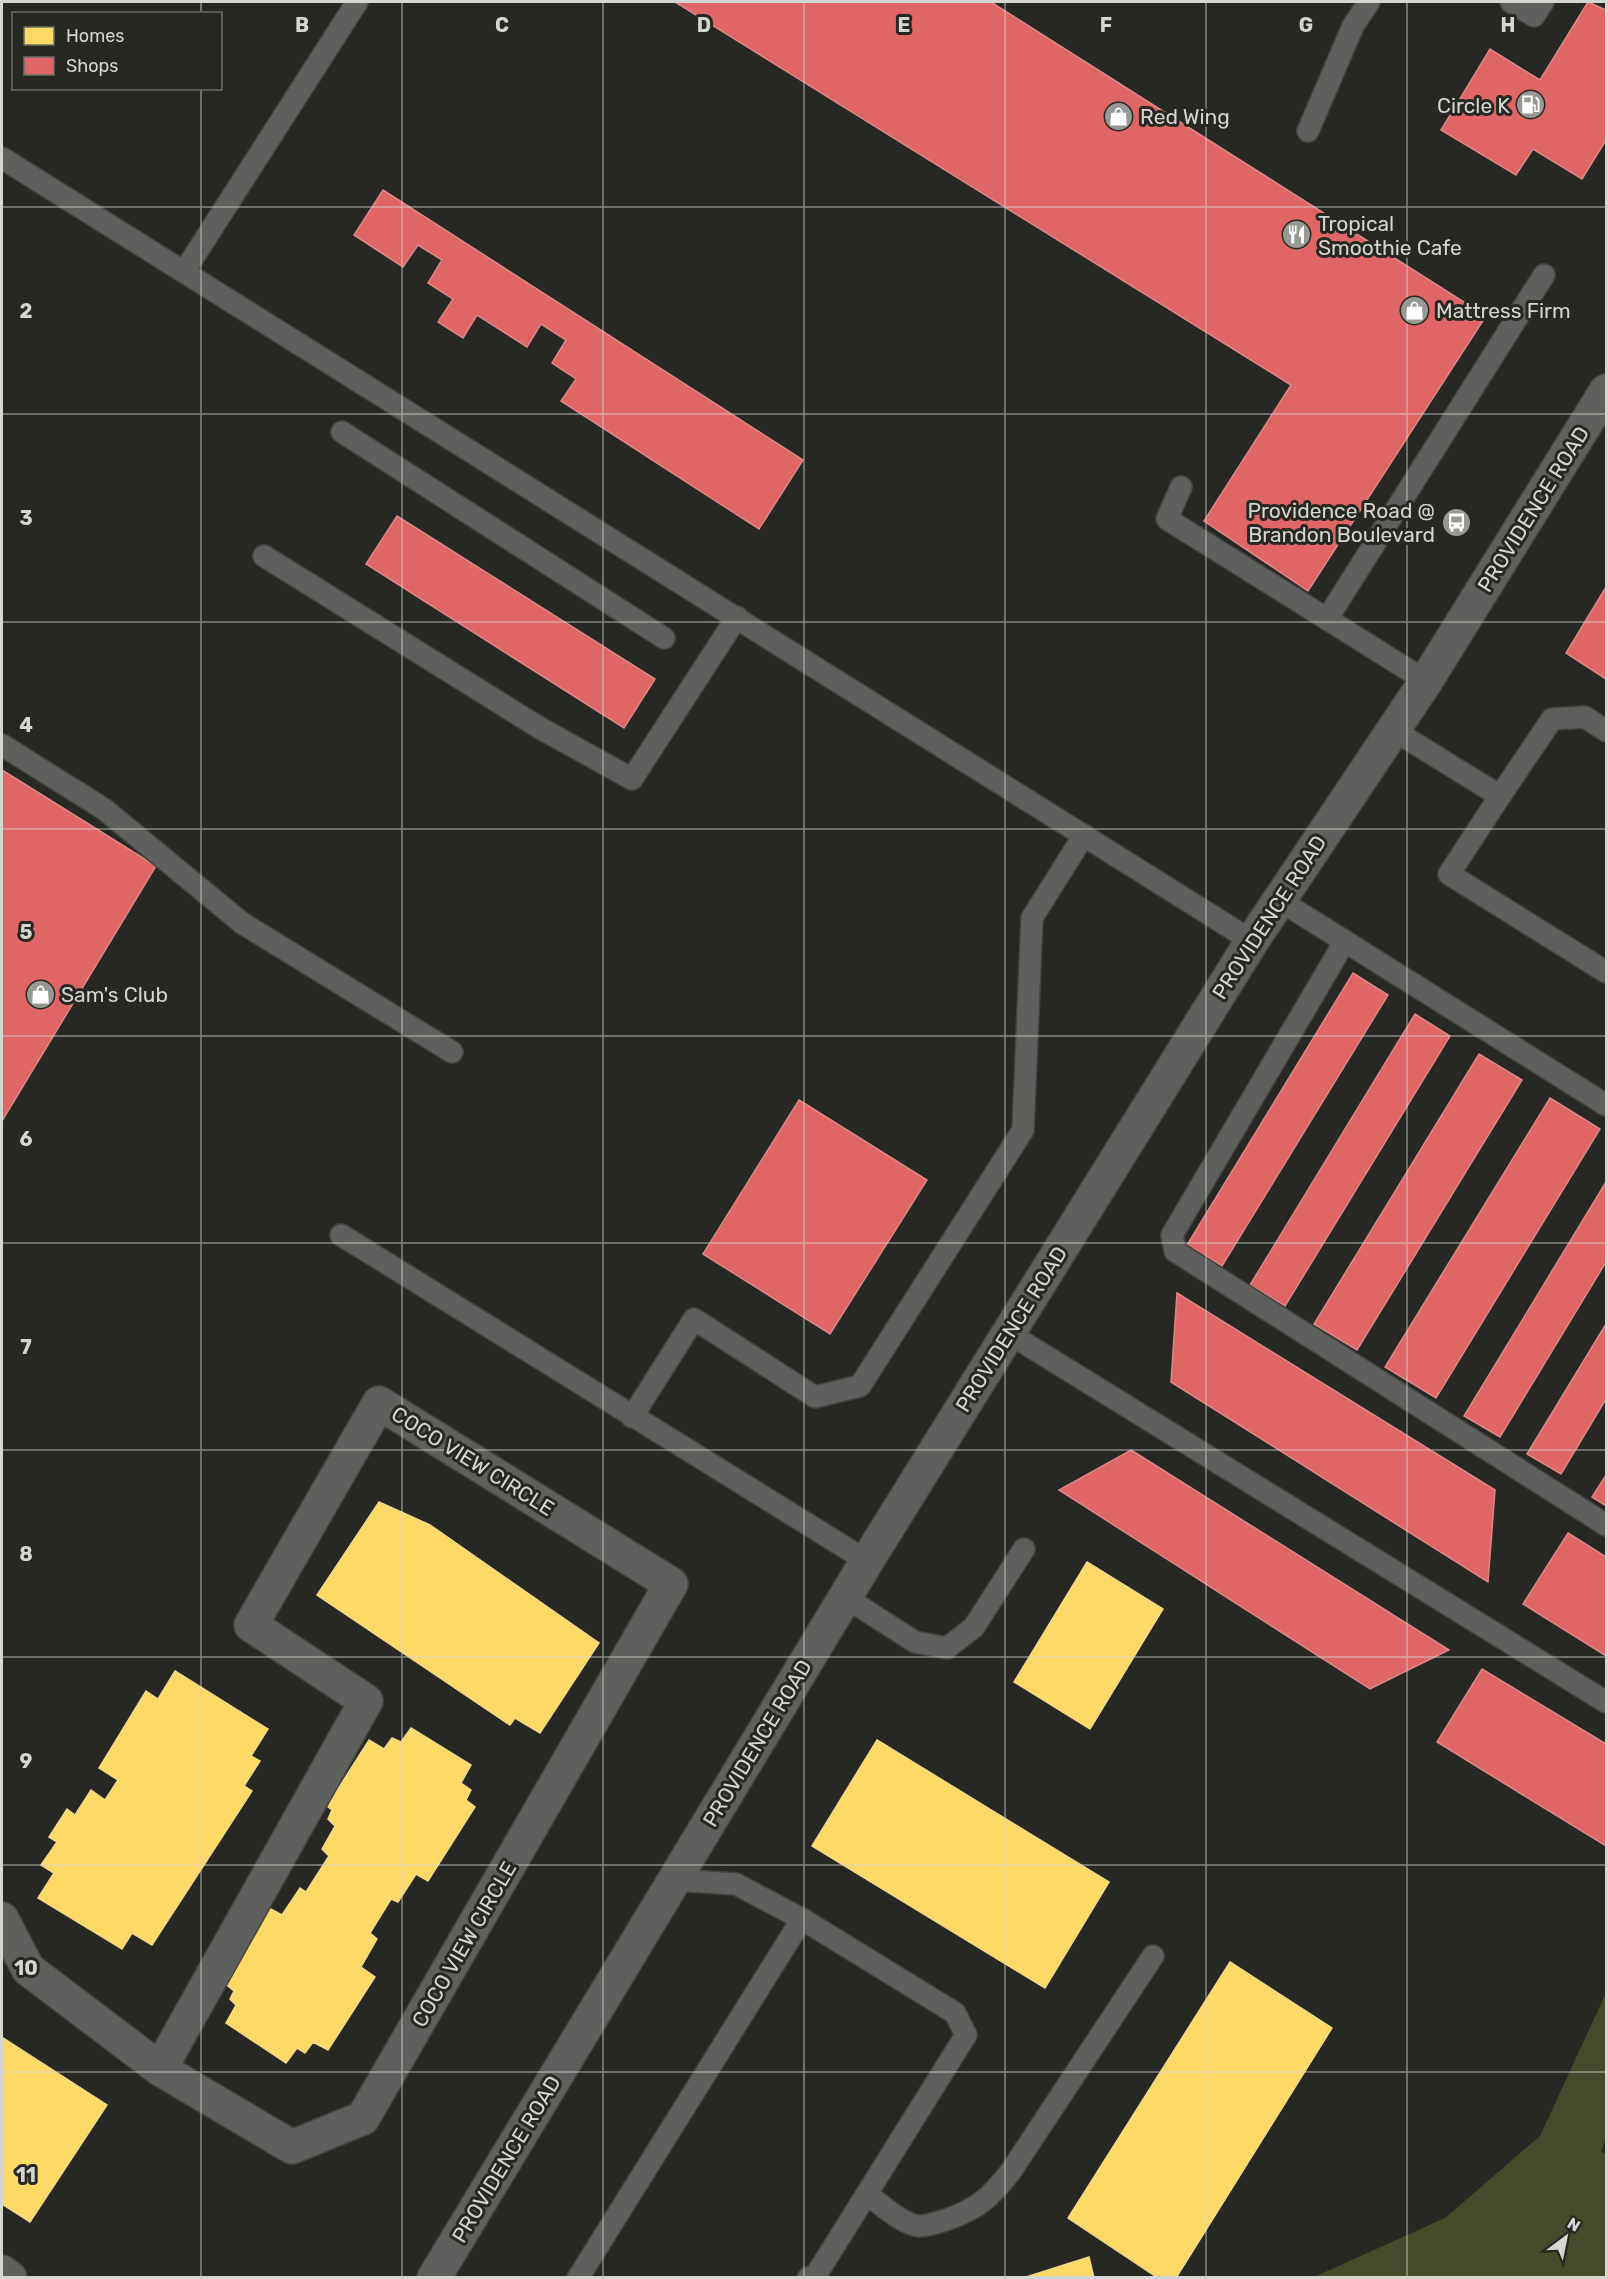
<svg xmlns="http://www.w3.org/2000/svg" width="1608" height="2279" viewBox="0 0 1608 2279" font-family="Rubik,sans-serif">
<rect width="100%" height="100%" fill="#272724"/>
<path fill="#464a29" d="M 1606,1993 L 1606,2138 L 1601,2151 L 1606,2155 L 1606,2277 L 1314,2277 L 1445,2218 L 1540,2136 Z"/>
<g fill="#ffd966" stroke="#f2d886" stroke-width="1.5">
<path d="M 379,1502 L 430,1525 L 599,1643 L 540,1733 L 515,1718 L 510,1725 L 317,1595 Z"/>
<path d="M 1087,1562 L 1163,1609 L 1090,1729 L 1014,1682 Z"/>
<path d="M 175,1671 L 268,1729 L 251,1756 L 260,1761 L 244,1786 L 252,1791 L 152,1945 L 132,1933 L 122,1949 L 38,1898 L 54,1873 L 41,1865 L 57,1842 L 49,1837 L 67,1809 L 75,1815 L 91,1790 L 105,1800 L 118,1780 L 99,1768 L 146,1691 L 158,1699 Z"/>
<path d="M 411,1728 L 471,1765 L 461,1783 L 471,1790 L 466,1800 L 475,1807 L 428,1881 L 416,1874 L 398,1902 L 391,1899 L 370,1933 L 377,1939 L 361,1967 L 375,1977 L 328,2050 L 313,2042 L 305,2053 L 297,2048 L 286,2063 L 226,2023 L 236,2005 L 230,1999 L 234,1991 L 222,1981 L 267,1907 L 282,1915 L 300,1888 L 306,1892 L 329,1856 L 322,1849 L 335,1826 L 328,1819 L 332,1810 L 327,1806 L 369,1740 L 384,1749 L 392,1738 L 401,1742 Z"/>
<path d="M 877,1740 L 1109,1882 L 1045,1988 L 812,1846 Z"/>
<path d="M 1230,1962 L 1332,2028 L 1176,2278 L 1158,2278 L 1068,2218 Z"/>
<path d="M 3,2038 L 107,2105 L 30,2222 L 2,2204 Z"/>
<path d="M 1089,2257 L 1094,2278 L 1023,2278 Z"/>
</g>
<g fill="#e06666" stroke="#dd8886" stroke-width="1.5">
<path d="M 675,2 L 991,2 L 1486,316 L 1308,591 L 1204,521 L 1291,385 Z"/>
<path d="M 1588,2 L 1606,10 L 1606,140 L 1582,179 L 1533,149 L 1516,175 L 1441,130 L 1490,49 L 1540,80 Z"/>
<path d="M 383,190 L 803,460 L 759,529 L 561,401 L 576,379 L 552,363 L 566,340 L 541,324 L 527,347 L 477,315 L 463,338 L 438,322 L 453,299 L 428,283 L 442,260 L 418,245 L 403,267 L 354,235 Z"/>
<path d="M 397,516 L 655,679 L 624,728 L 366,564 Z"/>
<path d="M 1606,587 L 1606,679 L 1566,653 Z"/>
<path d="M 2,770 L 156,866 L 2,1121 Z"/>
<path d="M 1353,973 L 1388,995 L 1222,1266 L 1187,1245 Z"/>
<path d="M 1415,1014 L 1450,1036 L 1285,1306 L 1250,1285 Z"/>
<path d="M 1479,1054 L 1522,1080 L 1357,1350 L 1314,1324 Z"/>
<path d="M 1550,1098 L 1600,1129 L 1436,1398 L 1385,1367 Z"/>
<path d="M 799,1100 L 927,1180 L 830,1334 L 703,1254 Z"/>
<path d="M 1606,1182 L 1606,1262 L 1500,1437 L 1464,1416 Z"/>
<path d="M 1177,1293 L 1495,1490 L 1488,1582 L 1171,1382 Z"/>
<path d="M 1606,1324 L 1606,1399 L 1561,1474 L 1527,1454 Z"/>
<path d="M 1131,1450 L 1449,1650 L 1370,1689 L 1059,1490 Z"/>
<path d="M 1606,1475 L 1606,1506 L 1592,1497 Z"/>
<path d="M 1568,1533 L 1606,1557 L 1606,1656 L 1523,1604 Z"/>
<path d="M 1482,1669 L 1606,1744 L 1606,1846 L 1437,1742 Z"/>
</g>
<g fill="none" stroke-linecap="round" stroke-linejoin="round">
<defs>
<g id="lane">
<path d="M 1511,2 L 1534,16 L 1543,2"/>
<path d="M 1308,131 L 1353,26 L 1369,2"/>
<path d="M 2,158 L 1252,941"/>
<path d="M 184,272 L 357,2"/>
<path d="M 342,432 L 664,638"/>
<path d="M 1181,487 L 1167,519 L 1426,681"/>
<path d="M 264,556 L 540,728 L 632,779 L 737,617"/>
<path d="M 1327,619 L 1544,275"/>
<path d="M 1393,730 L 1500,796 L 1449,874 L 1606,972"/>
<path d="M 2,745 L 104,809 L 242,923 L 452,1052"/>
<path d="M 1500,796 L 1552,719 L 1585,717 L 1606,731"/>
<path d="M 1279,900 L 1606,1105"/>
<path d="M 1345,941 L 1172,1235 L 1175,1251 L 1606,1525"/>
<path d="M 341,1235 L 867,1561"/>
<path d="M 1008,1333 L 1606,1702"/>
<path d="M 632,1417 L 694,1319 L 815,1397 L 860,1386 L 1023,1130 L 1032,918 L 1084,835"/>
<path d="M 845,1597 L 915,1642 L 947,1648 L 974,1627 L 1024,1549"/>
<path d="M 674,1880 L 736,1884 L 802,1919 L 955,2013 L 966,2035 L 816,2275 L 808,2278"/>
<path d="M 868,2195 C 882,2205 902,2224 919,2226 C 928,2226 939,2222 946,2220 C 979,2208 990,2198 1011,2171 L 1153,1956"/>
<path d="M 578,2278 L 802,1919"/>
</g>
<g id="street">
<path d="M 2,1919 L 28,1969 L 160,2069 L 292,2147 L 363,2118 L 671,1584 L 379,1403 L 251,1625 L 366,1701 L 160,2069"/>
<path d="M 2,2272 L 10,2278"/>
</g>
<path id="secondary" d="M 434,2278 L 867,1561 L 1252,941 L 1426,681 L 1606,391"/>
</defs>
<use href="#lane" stroke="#434341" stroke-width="24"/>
<use href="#street" stroke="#434341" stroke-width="36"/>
<use href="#secondary" stroke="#434341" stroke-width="36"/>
<use href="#lane" stroke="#5f605d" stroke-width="21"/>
<use href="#street" stroke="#5f605d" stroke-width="33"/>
<use href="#secondary" stroke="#5f605d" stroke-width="33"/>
</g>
<path fill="none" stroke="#d5d6d2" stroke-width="1.5" stroke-opacity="0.55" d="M 201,2 L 201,14M 402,2 L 402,2278M 603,2 L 603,2278M 804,2 L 804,2278M 1005,2 L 1005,2278M 1206,2 L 1206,2278M 1407,2 L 1407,2278M 201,88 L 201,2278M 2,207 L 1606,207M 2,414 L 1606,414M 2,622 L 1606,622M 2,829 L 1606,829M 2,1036 L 1606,1036M 2,1243 L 1606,1243M 2,1450 L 1606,1450M 2,1657 L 1606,1657M 2,1865 L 1606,1865M 2,2072 L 1606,2072"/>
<defs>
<symbol id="fuel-disc" viewBox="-11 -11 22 22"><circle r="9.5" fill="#989995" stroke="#282823"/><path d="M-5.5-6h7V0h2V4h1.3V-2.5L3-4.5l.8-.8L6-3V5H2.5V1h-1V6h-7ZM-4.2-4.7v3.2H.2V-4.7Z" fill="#fff"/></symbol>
<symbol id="shop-disc" viewBox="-11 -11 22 22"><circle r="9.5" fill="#989995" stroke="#282823"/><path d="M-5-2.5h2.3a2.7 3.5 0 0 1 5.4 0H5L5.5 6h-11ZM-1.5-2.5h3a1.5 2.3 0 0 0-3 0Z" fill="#fff"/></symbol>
<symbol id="restaurant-disc" viewBox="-11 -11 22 22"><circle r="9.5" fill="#989995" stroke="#282823"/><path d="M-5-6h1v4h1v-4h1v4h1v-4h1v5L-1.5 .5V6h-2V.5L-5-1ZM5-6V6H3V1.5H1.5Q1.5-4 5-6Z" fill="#fff"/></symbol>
<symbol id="bus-disc" viewBox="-11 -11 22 22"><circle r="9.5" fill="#989995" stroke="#282823"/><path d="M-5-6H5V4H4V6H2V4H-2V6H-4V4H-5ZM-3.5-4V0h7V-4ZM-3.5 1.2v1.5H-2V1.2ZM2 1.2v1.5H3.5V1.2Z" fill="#fff"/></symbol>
</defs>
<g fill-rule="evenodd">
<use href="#fuel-disc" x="1514" y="88" width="33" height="33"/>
<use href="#shop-disc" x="1102" y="100" width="33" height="33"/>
<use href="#restaurant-disc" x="1280" y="218" width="33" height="33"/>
<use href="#shop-disc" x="1398" y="294" width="33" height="33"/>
<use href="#bus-disc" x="1440" y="506" width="33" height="33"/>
<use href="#shop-disc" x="24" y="978" width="33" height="33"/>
</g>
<g text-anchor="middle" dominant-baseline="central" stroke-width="6" stroke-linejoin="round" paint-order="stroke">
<g font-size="21" fill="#d5d6d2" stroke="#282823" text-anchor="start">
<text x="1510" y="105" text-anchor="end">Circle K</text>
<text x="1140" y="116">Red Wing</text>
<text x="1318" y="223">Tropical<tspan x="1318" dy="24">Smoothie Cafe</tspan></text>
<text x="1436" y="310">Mattress Firm</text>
<text x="1435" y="510" text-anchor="end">Providence Road @<tspan x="1435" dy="24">Brandon Boulevard</tspan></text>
<text x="61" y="994">Sam's Club</text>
</g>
<g font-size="21" fill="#d5d6d2" stroke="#282823">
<text transform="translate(1533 509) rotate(-58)">PROVIDENCE ROAD</text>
<text transform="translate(1269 917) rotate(-57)">PROVIDENCE ROAD</text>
<text transform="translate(1011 1329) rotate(-58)">PROVIDENCE ROAD</text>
<text transform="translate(473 1461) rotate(32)">COCO VIEW CIRCLE</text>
<text transform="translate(757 1743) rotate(-59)">PROVIDENCE ROAD</text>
<text transform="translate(464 1944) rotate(-60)">COCO VIEW CIRCLE</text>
<text transform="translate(506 2159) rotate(-59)">PROVIDENCE ROAD</text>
</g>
</g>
<g font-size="20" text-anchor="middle" font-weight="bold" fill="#d5d6d2" stroke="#282823" stroke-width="6" stroke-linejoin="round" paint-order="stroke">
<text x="302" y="32">B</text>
<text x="502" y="32">C</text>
<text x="704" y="32">D</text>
<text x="904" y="32">E</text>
<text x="1106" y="32">F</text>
<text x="1306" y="32">G</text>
<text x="1508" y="32">H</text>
<text x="26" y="318">2</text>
<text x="26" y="525">3</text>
<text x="26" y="732">4</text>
<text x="26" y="939">5</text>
<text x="26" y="1146">6</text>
<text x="26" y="1354">7</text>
<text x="26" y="1561">8</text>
<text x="26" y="1768">9</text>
<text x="26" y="1975">10</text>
<text x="26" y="2182">11</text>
</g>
<rect width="1608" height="2279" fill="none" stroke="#d5d6d2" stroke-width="6"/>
<rect x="12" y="12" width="210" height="78" fill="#282823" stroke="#6d6e69" stroke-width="1.5"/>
<rect x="24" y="27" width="30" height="18" fill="#ffd966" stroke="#6d6e69" stroke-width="1.5"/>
<text x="66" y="42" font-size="18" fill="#d5d6d2">Homes</text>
<rect x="24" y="57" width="30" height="18" fill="#e06666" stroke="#6d6e69" stroke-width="1.5"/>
<text x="66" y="72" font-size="18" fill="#d5d6d2">Shops</text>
<g transform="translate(1566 2237) rotate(32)" stroke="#282823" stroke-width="4.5" paint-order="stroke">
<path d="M0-4.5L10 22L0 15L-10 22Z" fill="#d5d6d2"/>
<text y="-9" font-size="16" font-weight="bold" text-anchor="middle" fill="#d5d6d2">N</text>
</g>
</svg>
